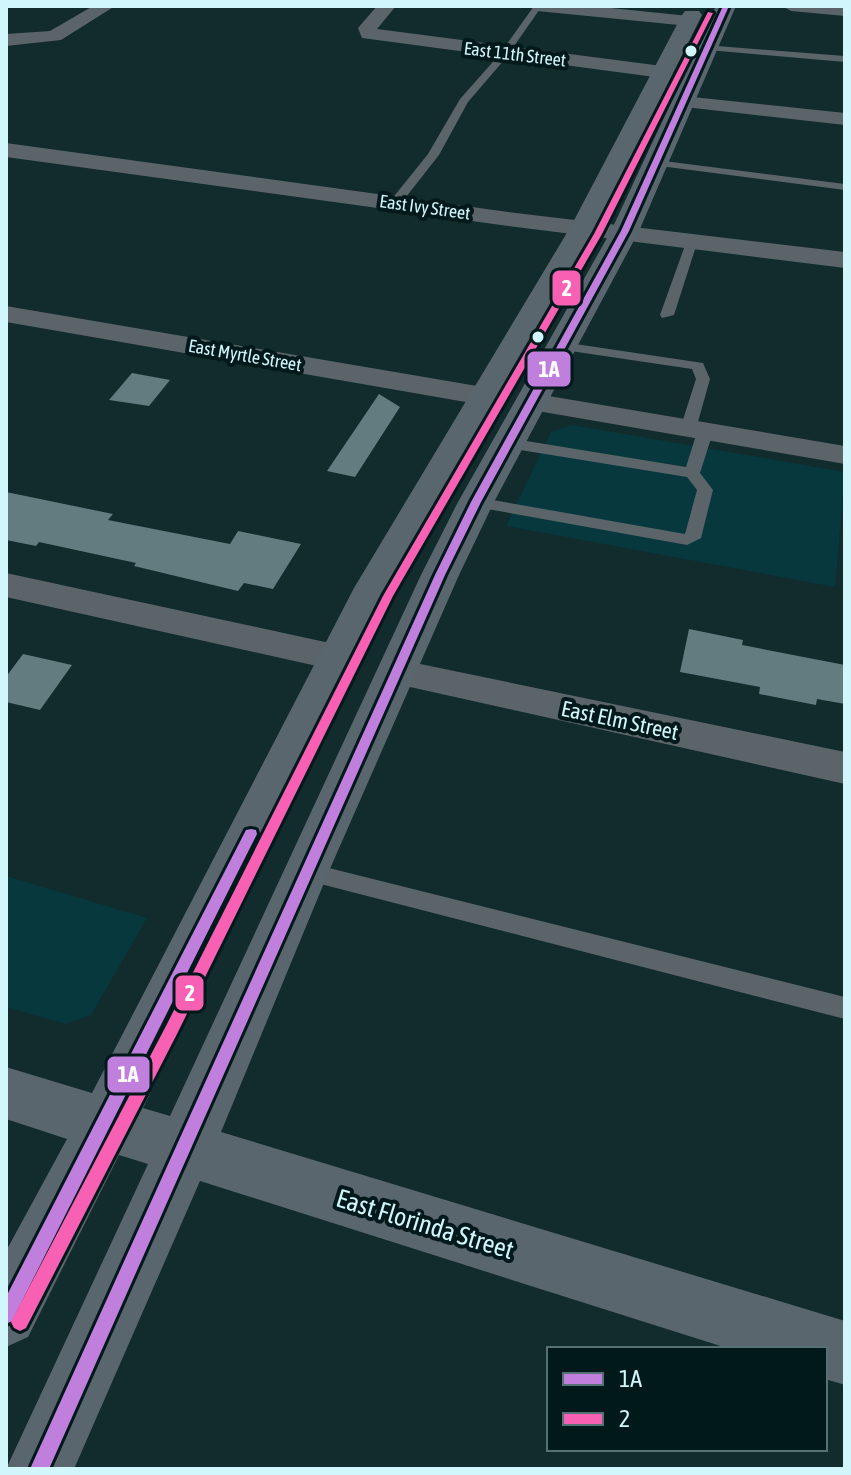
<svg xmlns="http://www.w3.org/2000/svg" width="851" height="1475" viewBox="0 0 851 1475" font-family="'Asap Condensed',sans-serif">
<rect width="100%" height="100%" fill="#122b2d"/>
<g fill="#06383d">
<path d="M 572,425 L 845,472 L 835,587 L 506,526 L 551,432 Z"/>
<path d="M 6,876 L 147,918 L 91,1015 L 66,1024 L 6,1007 Z"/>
</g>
<g fill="#627c7f">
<path d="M 132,373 L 170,380 L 149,406 L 109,400 Z"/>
<path d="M 379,394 L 400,407 L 355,477 L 327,471 Z"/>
<path d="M 6,492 L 113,514 L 108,520 L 230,544 L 238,531 L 301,544 L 273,589 L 244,583 L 238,591 L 134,566 L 136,563 L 39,542 L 36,546 L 6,540 Z"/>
<path d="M 689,629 L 743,640 L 742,645 L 845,665 L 845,704 L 817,699 L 816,705 L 759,694 L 760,687 L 680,672 Z"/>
<path d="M 23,654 L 72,665 L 40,710 L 6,702 L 6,677 Z"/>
</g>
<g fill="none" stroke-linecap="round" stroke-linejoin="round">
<g fill="#5a6469" fill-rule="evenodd">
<path d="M 534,6 L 542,6 L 505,59 L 468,102 L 439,155 L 399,206 L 391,206 L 391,200 L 428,154 L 460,99 L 499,55 Z"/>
<path d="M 705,45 L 845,56 L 845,62 L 708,50 Z"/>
<path d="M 656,160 L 845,184 L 845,190 L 652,165 L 650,163 Z"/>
<path d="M 688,237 L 698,240 L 674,315 L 662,318 L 660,315 Z"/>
<path d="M 562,342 L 703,363 L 710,379 L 696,429 L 688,434 L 680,429 L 696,379 L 692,369 L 557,349 L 557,343 Z"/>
<path d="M 705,427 L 713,432 L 700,473 L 713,490 L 701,538 L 687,545 L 476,507 L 468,502 L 476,497 L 685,534 L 697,490 L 687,477 L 508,448 L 500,443 L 508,438 L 686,467 L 697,432 Z"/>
<path d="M 305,862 L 845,997 L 845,1019 L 305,880 L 297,877 L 294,871 L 297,865 Z"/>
</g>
<g fill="#5a6469" fill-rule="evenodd">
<path d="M 93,6 L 115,6 L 61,40 L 6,46 L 6,34 L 50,31 Z"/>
<path d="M 377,6 L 396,6 L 377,29 L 662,66 L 672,72 L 662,78 L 362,38 L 358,28 Z"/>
<path d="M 528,6 L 591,6 L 689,16 L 698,21 L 689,26 L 537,11 Z"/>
<path d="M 782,6 L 845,6 L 845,16 L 791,11 Z"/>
<path d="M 683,96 L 845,113 L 845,125 L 676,106 L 673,102 Z"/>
<path d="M 6,143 L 516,213 L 845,252 L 845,268 L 516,227 L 6,157 Z"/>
<path d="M 6,306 L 483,387 L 493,390 L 498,396 L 493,402 L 483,405 L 6,322 Z"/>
<path d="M 531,393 L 845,446 L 845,464 L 520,408 L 516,402 L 520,396 Z"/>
<path d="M 6,573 L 339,645 L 352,649 L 358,658 L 352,667 L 339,671 L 6,597 Z"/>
<path d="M 396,659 L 845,752 L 845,784 L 383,681 L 377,672 L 383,663 Z"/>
</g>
<path fill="#59666d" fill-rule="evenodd" d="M 716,6 L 736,6 L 639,231 L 494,502 L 459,575 L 329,871 L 221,1132 L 845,1321 L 845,1385 L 825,1379 L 825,1349 L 730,1349 L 200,1181 L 74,1469 L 6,1469 L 148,1164 L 119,1155 L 28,1337 L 6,1347 L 6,1251 L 67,1139 L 6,1119 L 6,1067 L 92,1093 L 354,588 L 571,226 L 682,15 L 685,11 L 699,11 L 702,15 L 597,226 L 394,588 L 143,1108 L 170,1116 L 421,575 L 458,502 L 611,231 Z"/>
<defs>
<g id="bus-1">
<path d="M 723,6 L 729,6 L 629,231 L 481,502 L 445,575 L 49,1469 L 30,1469 L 435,575 L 471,502 L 621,231 Z"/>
<path d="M 251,829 L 256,830 L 257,834 L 12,1321 L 6,1324 L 6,1297 L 246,830 Z"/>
</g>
<path id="bus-2" d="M 708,12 L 713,13 L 602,234 L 393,596 L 177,1034 L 26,1328 L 20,1331 L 14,1328 L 11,1322 L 14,1316 L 167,1024 L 383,596 L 594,234 Z"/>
</defs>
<use href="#bus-1" stroke="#02191c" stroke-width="6"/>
<use href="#bus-2" stroke="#02191c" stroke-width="6"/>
<use href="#bus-1" fill="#c07fdc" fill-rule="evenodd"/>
<use href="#bus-2" fill="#f860b3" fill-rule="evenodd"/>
</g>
<g fill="#d1f6fb" stroke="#02191c" stroke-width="3">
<circle cx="691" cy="51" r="7"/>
<circle cx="538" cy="337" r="7"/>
</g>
<g text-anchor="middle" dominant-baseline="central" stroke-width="8" stroke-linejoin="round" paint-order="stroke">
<g font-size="18" fill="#d1f6fb" stroke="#02191c">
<text transform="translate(515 54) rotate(7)">East 11th Street</text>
<text transform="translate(425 207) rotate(8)">East Ivy Street</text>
<text transform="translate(245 355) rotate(10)">East Myrtle Street</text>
</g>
<g font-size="22" fill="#d1f6fb" stroke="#02191c">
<text transform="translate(620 720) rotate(12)">East Elm Street</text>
</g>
<g font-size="26" fill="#d1f6fb" stroke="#02191c">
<text transform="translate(425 1224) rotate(17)">East Florinda Street</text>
</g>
</g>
<g stroke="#02191c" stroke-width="3">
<rect x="551" y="269" width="31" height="38" rx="8" fill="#f860b3"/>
<rect x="526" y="350" width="46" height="38" rx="8" fill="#c07fdc"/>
<rect x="174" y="974" width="31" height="38" rx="8" fill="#f860b3"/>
<rect x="106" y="1055" width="45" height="39" rx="8" fill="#c07fdc"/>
</g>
<g font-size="22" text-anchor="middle" font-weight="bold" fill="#fff">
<text x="567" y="296">2</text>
<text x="549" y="377">1A</text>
<text x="190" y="1001">2</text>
<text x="128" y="1082">1A</text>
</g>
<rect width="851" height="1475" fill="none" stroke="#d1f6fb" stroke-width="16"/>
<rect x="547" y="1347" width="280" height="104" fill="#02191c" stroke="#557175" stroke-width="2"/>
<rect x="563" y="1373" width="40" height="12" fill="#c07fdc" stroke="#557175" stroke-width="2"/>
<text x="619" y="1387" font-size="24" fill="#d1f6fb">1A</text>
<rect x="563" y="1413" width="40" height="12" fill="#f860b3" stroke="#557175" stroke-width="2"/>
<text x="619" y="1427" font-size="24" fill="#d1f6fb">2</text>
</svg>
